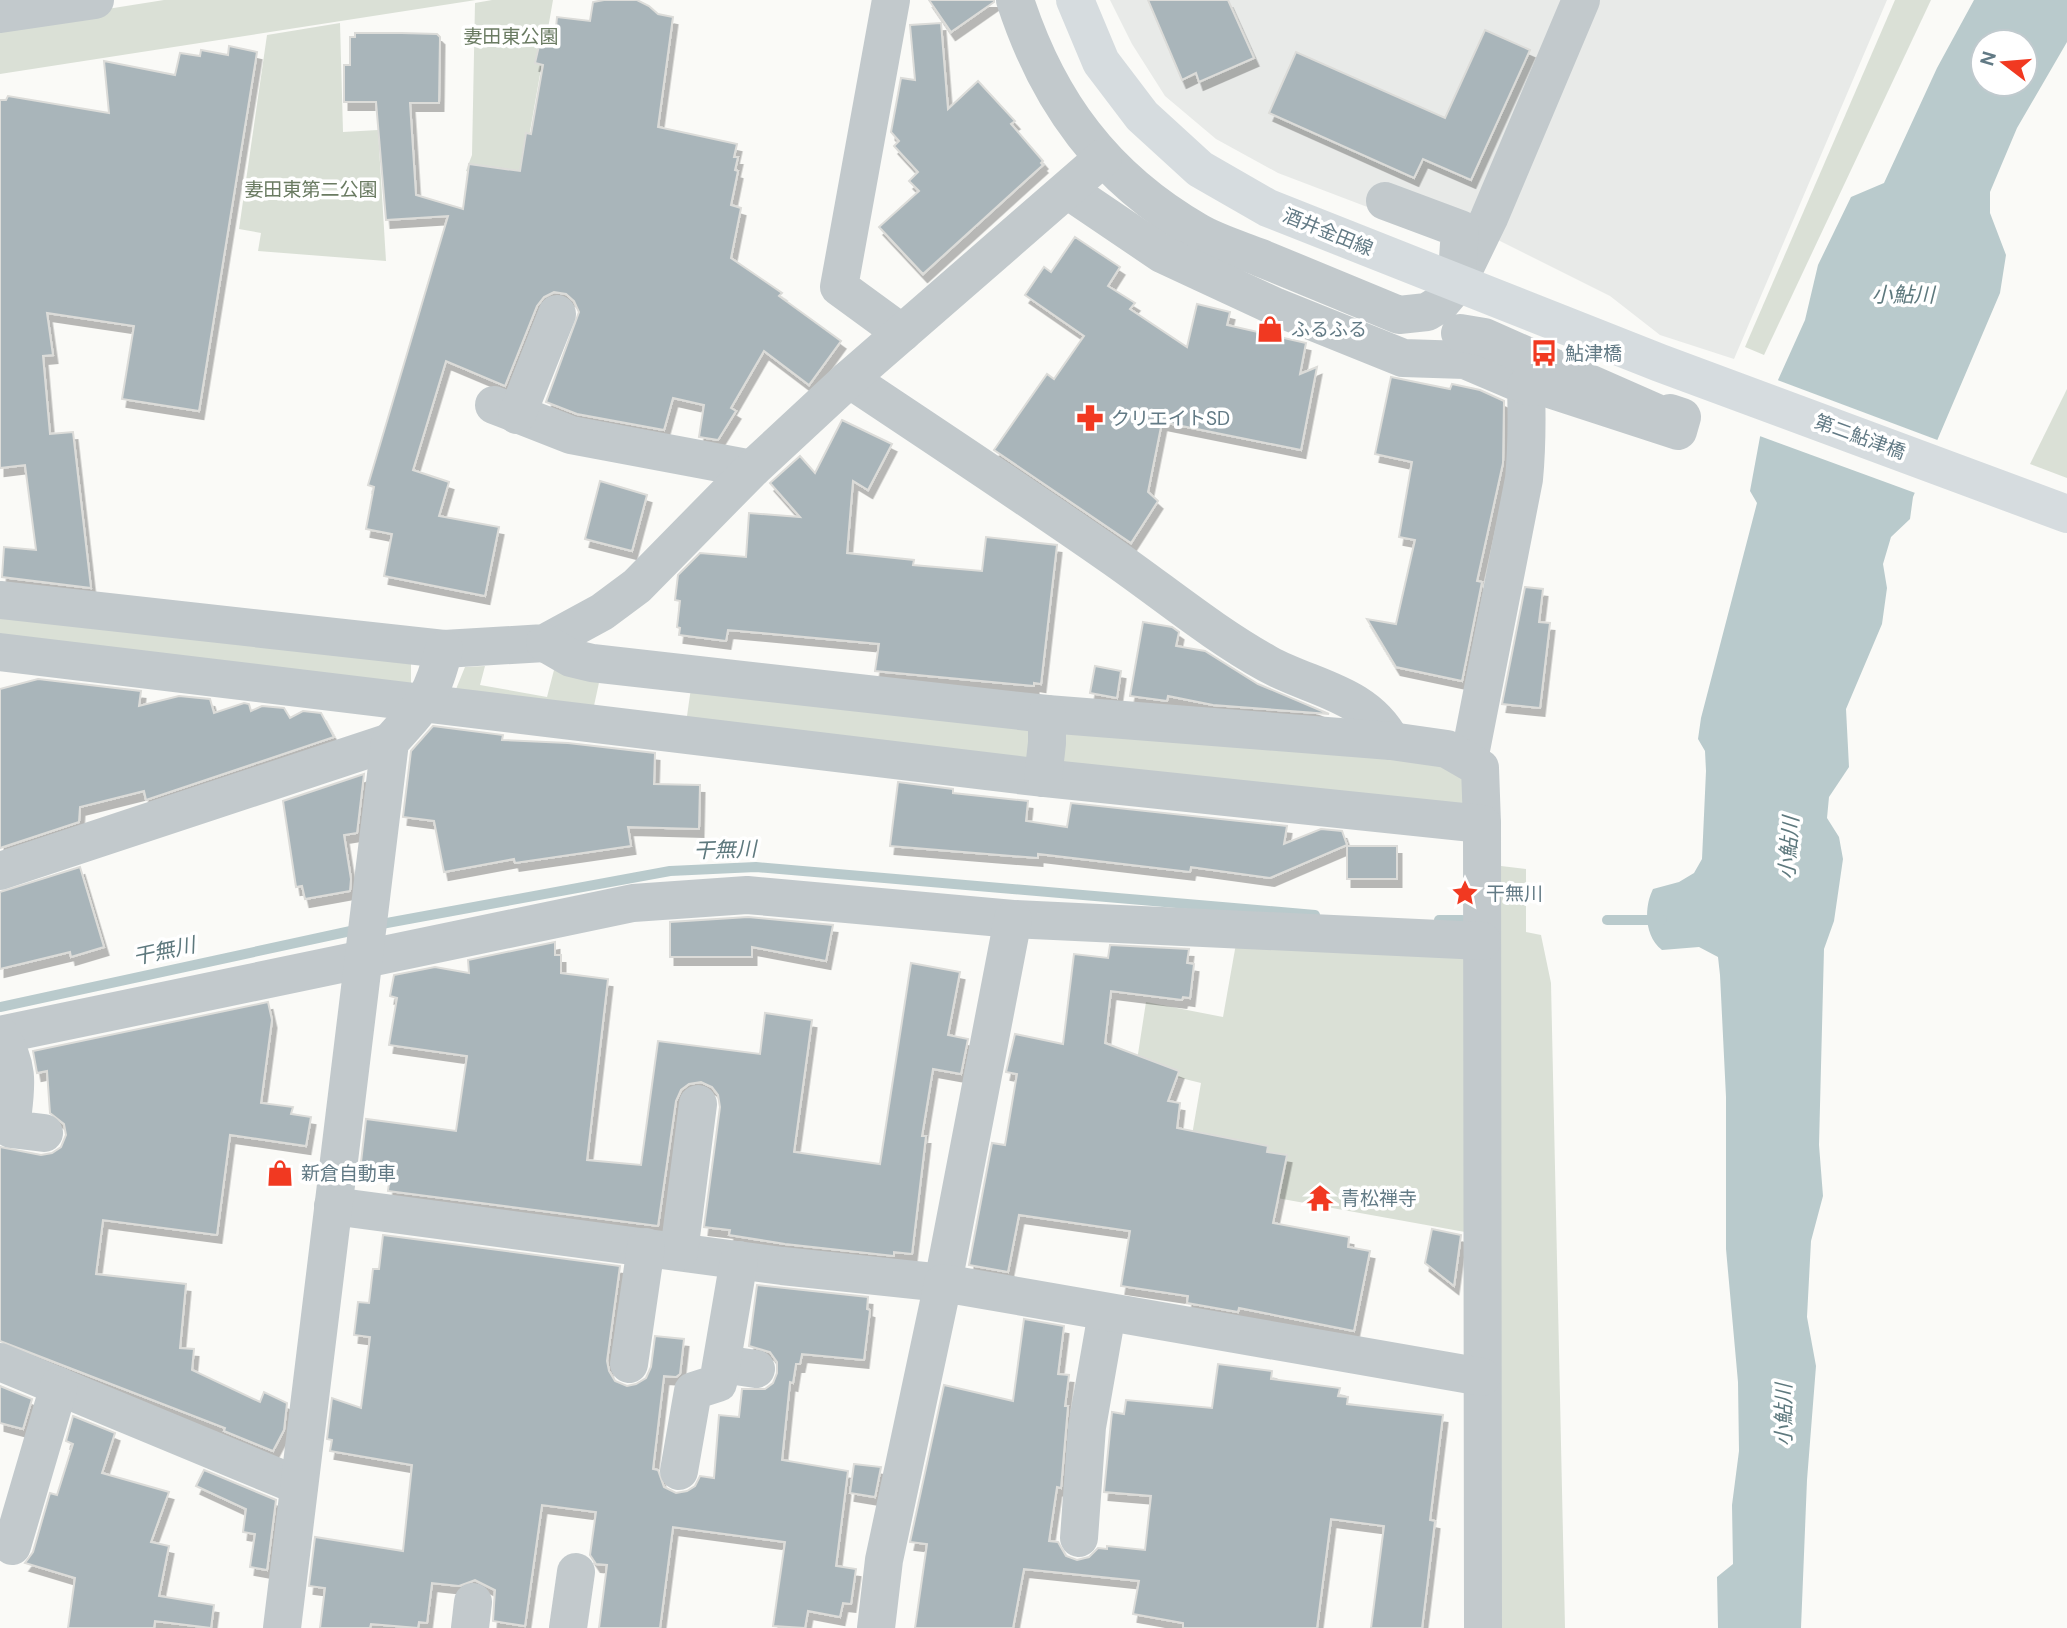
<svg xmlns="http://www.w3.org/2000/svg" width="2067" height="1628" viewBox="0 0 2067 1628" font-family="'DM Sans','Noto Sans JP',sans-serif">
<defs>
<filter id="shadow"><feDropShadow dx="4.5" dy="8" stdDeviation="0" flood-color="#0004"/></filter>
</defs>
<rect width="100%" height="100%" fill="#fafaf7"/>
<path fill="#e8eae8" d="M 1110,0 L 1887,0 L 1734,359 L 1660,335 L 1610,296 L 1472,227 L 1454,240 L 1278,173 L 1216,139 L 1165,96 L 1132,44 Z"/>
<g fill="#dae0d6">
<path d="M 164,0 L 476,0 L 0,74 L 0,26 Z"/>
<path d="M 492,0 L 553,0 L 521,183 L 466,171 L 472,155 L 475,3 Z"/>
<path d="M 1895,0 L 1931,0 L 1764,355 L 1745,347 Z"/>
<path d="M 340,23 L 343,132 L 378,130 L 386,261 L 258,251 L 261,233 L 239,229 L 267,35 Z"/>
<path d="M 2067,389 L 2067,478 L 2030,464 Z"/>
<path d="M 0,608 L 411,664 L 411,695 L 0,640 Z"/>
<path d="M 485,666 L 480,685 L 547,697 L 554,670 L 600,678 L 592,715 L 454,694 L 465,667 Z"/>
<path d="M 691,688 L 1033,729 L 1031,762 L 686,723 Z"/>
<path d="M 1052,722 L 1448,762 L 1465,771 L 1467,814 L 1052,763 Z"/>
<path d="M 1501,866 L 1526,869 L 1526,932 L 1541,935 L 1551,983 L 1565,1628 L 1491,1628 Z"/>
<path d="M 1237,938 L 1467,945 L 1465,1232 L 1266,1196 L 1192,1135 L 1201,1083 L 1136,1067 L 1146,1002 L 1223,1017 Z"/>
</g>
<path fill="#b9cacc" fill-rule="evenodd" d="M 1974,0 L 2067,0 L 2067,42 L 2017,128 L 1990,192 L 1990,213 L 2006,255 L 2000,293 L 1913,497 L 1910,519 L 1891,537 L 1883,564 L 1887,588 L 1882,624 L 1846,709 L 1849,767 L 1829,797 L 1827,818 L 1839,837 L 1843,859 L 1834,921 L 1824,949 L 1819,1145 L 1823,1196 L 1811,1241 L 1807,1317 L 1816,1366 L 1807,1480 L 1801,1628 L 1718,1628 L 1717,1577 L 1733,1564 L 1732,1505 L 1739,1451 L 1738,1382 L 1726,1249 L 1726,1097 L 1720,975 L 1718,957 L 1699,947 L 1662,950 C 1644,936 1644,907 1653,889 L 1679,882 L 1694,873 L 1702,859 L 1706,771 L 1705,751 L 1698,739 L 1701,718 L 1757,503 L 1750,491 L 1760,437 L 1778,380 L 1805,320 L 1818,265 L 1851,197 L 1884,183 L 1937,68 ZM 1983,42 L 2025,42 L 2025,84 L 1983,84 Z"/>
<path fill="#fafaf7" d="M 1775,379 L 1940,441 L 1918,494 L 1757,435 Z"/>
<g fill="none" stroke-linecap="round" stroke-linejoin="round">
<g stroke="#b9cacc" stroke-width="10">
<path d="M 1439,920 L 1462,920"/>
<path d="M 1607,920 L 1662,920"/>
<path d="M 376,925 L 670,871 L 756,867 L 1315,915"/>
<path d="M 0,1007 L 360,929"/>
</g>
</g>
<g fill="#a9b5ba" stroke="#dcdcd9" stroke-width="2" filter="url(#shadow)">
<path d="M 604,0 L 637,0 L 649,6 L 658,14 L 673,17 L 658,127 L 737,144 L 734,157 L 738,157 L 735,170 L 738,171 L 731,205 L 741,208 L 731,258 L 782,293 L 779,296 L 841,341 L 809,385 L 764,351 L 731,408 L 736,411 L 718,440 L 699,437 L 704,405 L 673,398 L 664,430 L 577,414 L 546,402 L 579,312 L 574,301 L 566,294 L 554,292 L 544,297 L 537,306 L 505,386 L 446,361 L 413,470 L 449,482 L 439,516 L 499,527 L 485,596 L 384,576 L 392,534 L 366,529 L 374,487 L 368,485 L 448,216 L 386,220 L 376,102 L 344,102 L 344,65 L 350,65 L 350,37 L 355,37 L 355,33 L 402,33 L 437,34 L 440,37 L 439,103 L 410,103 L 416,195 L 463,209 L 469,164 L 520,171 L 526,133 L 531,134 L 543,65 L 535,63 L 541,37 L 555,38 L 557,17 L 590,21 L 593,2 Z"/>
<path d="M 929,0 L 994,0 L 994,2 L 951,32 Z"/>
<path d="M 1148,0 L 1228,0 L 1254,58 L 1199,82 L 1196,73 L 1182,80 Z"/>
<path d="M 941,23 L 948,109 L 978,81 L 1015,121 L 1011,124 L 1043,161 L 1041,163 L 1043,165 L 923,274 L 879,227 L 919,191 L 909,181 L 918,172 L 894,146 L 899,141 L 891,132 L 901,78 L 915,80 L 910,25 Z"/>
<path d="M 1485,30 L 1530,50 L 1471,180 L 1423,159 L 1414,178 L 1269,113 L 1296,52 L 1445,118 Z"/>
<path d="M 229,46 L 257,52 L 199,411 L 122,399 L 134,326 L 47,313 L 53,355 L 43,356 L 50,434 L 73,432 L 91,588 L 2,577 L 4,547 L 36,550 L 25,465 L 0,468 L 0,100 L 6,100 L 8,96 L 109,113 L 104,61 L 175,75 L 180,53 L 200,56 L 201,50 L 228,55 Z"/>
<path d="M 1075,237 L 1120,267 L 1108,286 L 1135,303 L 1130,309 L 1187,347 L 1197,304 L 1230,312 L 1227,325 L 1306,343 L 1300,374 L 1317,367 L 1301,450 L 1162,422 L 1148,492 L 1158,501 L 1131,543 L 994,450 L 1047,374 L 1054,379 L 1084,336 L 1025,295 L 1044,267 L 1051,272 Z"/>
<path d="M 1391,377 L 1450,389 L 1452,384 L 1480,390 L 1504,401 L 1503,463 L 1477,581 L 1482,582 L 1462,681 L 1396,667 L 1367,619 L 1396,624 L 1415,540 L 1399,537 L 1412,462 L 1375,454 Z"/>
<path d="M 842,420 L 892,444 L 868,490 L 853,481 L 847,553 L 914,560 L 913,565 L 982,571 L 986,537 L 1057,545 L 1041,684 L 1034,683 L 1034,686 L 875,671 L 879,644 L 728,630 L 726,641 L 679,635 L 680,628 L 677,627 L 680,601 L 675,600 L 678,575 L 700,553 L 746,557 L 749,513 L 800,517 L 770,483 L 800,456 L 815,473 Z"/>
<path d="M 600,481 L 647,495 L 632,551 L 585,539 Z"/>
<path d="M 1525,587 L 1543,589 L 1539,622 L 1550,623 L 1540,708 L 1502,704 Z"/>
<path d="M 1143,622 L 1172,627 L 1179,632 L 1176,646 L 1205,651 L 1258,684 L 1329,714 L 1213,705 L 1168,696 L 1167,701 L 1130,696 Z"/>
<path d="M 1095,666 L 1121,671 L 1117,698 L 1090,693 Z"/>
<path d="M 38,679 L 141,691 L 139,706 L 179,696 L 210,699 L 214,713 L 244,703 L 249,704 L 251,711 L 262,706 L 284,708 L 290,718 L 303,711 L 321,713 L 334,737 L 146,800 L 144,791 L 80,807 L 79,822 L 0,848 L 0,689 Z"/>
<path d="M 433,726 L 503,735 L 502,740 L 568,743 L 655,753 L 654,784 L 700,785 L 699,829 L 628,827 L 631,846 L 515,863 L 514,859 L 444,872 L 434,821 L 403,817 L 411,751 Z"/>
<path d="M 364,774 L 357,833 L 344,835 L 351,879 L 350,891 L 305,899 L 302,886 L 296,887 L 283,801 Z"/>
<path d="M 898,782 L 953,789 L 953,793 L 1028,801 L 1026,821 L 1067,827 L 1071,803 L 1287,826 L 1284,844 L 1321,829 L 1342,831 L 1347,845 L 1270,878 L 1191,867 L 1190,872 L 1038,854 L 1038,858 L 890,846 Z"/>
<rect x="1347" y="846" width="50" height="33"/>
<path d="M 80,867 L 104,947 L 71,957 L 70,952 L 0,969 L 0,892 Z"/>
<path d="M 748,917 L 833,925 L 826,961 L 752,947 L 752,957 L 670,957 L 670,922 Z"/>
<path d="M 555,942 L 555,955 L 561,955 L 561,973 L 608,979 L 587,1160 L 641,1165 L 658,1041 L 760,1054 L 765,1013 L 812,1020 L 794,1152 L 880,1164 L 911,963 L 960,972 L 948,1035 L 968,1039 L 961,1074 L 933,1069 L 922,1136 L 926,1136 L 912,1254 L 894,1252 L 894,1256 L 785,1244 L 729,1235 L 730,1230 L 704,1227 L 720,1107 L 718,1095 L 712,1087 L 701,1082 L 689,1084 L 681,1090 L 676,1101 L 658,1226 L 388,1191 L 390,1175 L 360,1171 L 366,1119 L 456,1131 L 467,1056 L 389,1045 L 397,998 L 390,996 L 394,975 L 435,967 L 469,973 L 468,960 Z"/>
<path d="M 1110,945 L 1189,949 L 1187,963 L 1194,964 L 1190,998 L 1183,997 L 1182,1000 L 1111,991 L 1105,1043 L 1179,1071 L 1168,1101 L 1180,1103 L 1177,1128 L 1268,1146 L 1267,1152 L 1287,1155 L 1273,1223 L 1349,1237 L 1348,1247 L 1370,1251 L 1354,1331 L 1239,1308 L 1238,1312 L 1187,1303 L 1188,1296 L 1121,1286 L 1130,1231 L 1019,1215 L 1008,1272 L 969,1265 L 992,1143 L 1005,1145 L 1017,1074 L 1006,1072 L 1015,1034 L 1063,1044 L 1074,954 L 1108,958 Z"/>
<path d="M 268,1002 L 272,1020 L 261,1103 L 293,1107 L 291,1114 L 311,1117 L 306,1146 L 230,1135 L 217,1235 L 103,1220 L 96,1274 L 186,1284 L 180,1348 L 194,1349 L 192,1370 L 260,1402 L 264,1392 L 287,1403 L 284,1430 L 273,1451 L 224,1431 L 225,1428 L 0,1341 L 0,1147 L 41,1155 L 52,1153 L 61,1147 L 66,1135 L 64,1124 L 50,1113 L 47,1071 L 37,1073 L 33,1051 Z"/>
<path d="M 1432,1229 L 1461,1235 L 1454,1286 L 1425,1263 Z"/>
<path d="M 383,1235 L 620,1266 L 607,1361 L 609,1371 L 615,1381 L 627,1386 L 636,1384 L 646,1378 L 651,1367 L 655,1336 L 684,1339 L 680,1374 L 676,1377 L 664,1376 L 653,1469 L 658,1470 L 664,1487 L 676,1493 L 687,1491 L 695,1486 L 700,1476 L 714,1478 L 719,1415 L 739,1417 L 742,1389 L 765,1389 L 773,1383 L 777,1373 L 777,1362 L 770,1352 L 749,1346 L 757,1285 L 868,1297 L 867,1309 L 870,1310 L 864,1360 L 802,1354 L 800,1364 L 796,1364 L 793,1383 L 790,1382 L 782,1460 L 848,1471 L 836,1566 L 856,1569 L 851,1604 L 843,1603 L 840,1617 L 808,1611 L 805,1628 L 773,1626 L 785,1542 L 673,1527 L 660,1628 L 599,1628 L 607,1565 L 596,1564 L 590,1555 L 596,1512 L 542,1505 L 525,1626 L 493,1621 L 495,1590 L 475,1580 L 459,1586 L 432,1583 L 427,1623 L 419,1622 L 418,1628 L 371,1624 L 370,1628 L 320,1628 L 325,1588 L 309,1586 L 315,1537 L 403,1551 L 412,1465 L 330,1451 L 332,1440 L 327,1439 L 332,1398 L 361,1408 L 370,1337 L 354,1335 L 358,1302 L 369,1303 L 373,1269 L 379,1269 Z"/>
<path d="M 1024,1319 L 1064,1326 L 1058,1374 L 1069,1375 L 1065,1406 L 1068,1406 L 1061,1488 L 1057,1487 L 1049,1541 L 1058,1542 L 1066,1556 L 1077,1560 L 1089,1557 L 1098,1548 L 1107,1549 L 1107,1546 L 1145,1550 L 1151,1496 L 1104,1492 L 1112,1412 L 1124,1414 L 1126,1400 L 1212,1408 L 1218,1364 L 1272,1371 L 1271,1379 L 1340,1388 L 1338,1396 L 1348,1397 L 1347,1404 L 1443,1415 L 1430,1520 L 1435,1521 L 1422,1628 L 1371,1628 L 1384,1526 L 1331,1519 L 1317,1628 L 1183,1628 L 1183,1623 L 1133,1614 L 1139,1581 L 1024,1569 L 1013,1628 L 915,1628 L 927,1544 L 910,1542 L 944,1385 L 1013,1401 Z"/>
<path d="M 0,1386 L 32,1399 L 23,1429 L 0,1423 Z"/>
<path d="M 73,1416 L 115,1433 L 102,1473 L 169,1492 L 151,1542 L 169,1546 L 159,1596 L 214,1605 L 211,1628 L 155,1621 L 154,1628 L 68,1628 L 75,1578 L 25,1563 L 33,1552 L 50,1493 L 57,1495 L 73,1444 L 66,1441 Z"/>
<path d="M 854,1464 L 881,1467 L 875,1497 L 850,1493 Z"/>
<path d="M 204,1470 L 276,1500 L 267,1570 L 250,1567 L 255,1534 L 243,1532 L 246,1509 L 196,1486 Z"/>
</g>
<g fill="none" stroke-linecap="round" stroke-linejoin="round">
<g stroke="#c2c9cc" stroke-width="38">
<path d="M 891,0 L 839,287 L 902,333"/>
<path d="M 1015,0 C 1048,102 1104,178 1198,232 C 1217,243 1241,250 1261,258 C 1307,277 1353,296 1399,315 L 1427,312 L 1440,304 L 1457,284 L 1489,218 L 1581,0"/>
<path d="M 0,14 L 95,0"/>
<path d="M 1069,191 L 1162,254 L 1276,307 L 1403,358 L 1465,360 L 1526,386 C 1527,418 1527,448 1524,479 L 1469,760"/>
<path d="M 1385,201 L 1460,229 L 1457,274"/>
<path d="M 1460,333 L 1484,337 L 1668,418 L 1670,413 L 1682,417 L 1678,431 L 1543,387 L 1526,386"/>
<path d="M 849,379 C 936,437 1024,495 1110,555 C 1162,591 1212,633 1268,664 C 1312,688 1366,693 1391,741"/>
<path d="M 494,405 L 571,435 L 752,469"/>
<path d="M 517,415 L 557,314"/>
<path d="M 0,600 L 444,649 L 545,643 L 602,612 L 637,586 L 752,469 L 849,379 L 1103,158"/>
<path d="M 545,643 L 571,658 L 592,663 L 1047,714 L 1391,741 L 1447,749 L 1480,768 L 1482,824"/>
<path d="M 0,652 L 1043,778 L 1482,824 L 1483,1628"/>
<path d="M 1043,778 L 1047,743 L 1047,714"/>
<path d="M 0,871 L 390,742"/>
<path d="M 0,1035 L 633,903 L 747,895 L 1013,919 L 1482,941"/>
<path d="M 0,1035 C 22,1071 15,1089 11,1129 L 44,1133"/>
<path d="M 333,1206 L 782,1266 L 943,1283 L 1013,919"/>
<path d="M 679,1252 L 698,1104"/>
<path d="M 0,1362 L 299,1486"/>
<path d="M 629,1364 L 646,1247"/>
<path d="M 722,1364 L 756,1369"/>
<path d="M 679,1471 L 693,1391 L 718,1383 L 739,1260"/>
<path d="M 1079,1538 L 1087,1427 L 1107,1313"/>
<path d="M 12,1546 L 59,1386"/>
<path d="M 282,1628 L 390,742 C 423,705 432,698 444,649"/>
<path d="M 470,1628 L 473,1602"/>
<path d="M 568,1628 L 576,1572"/>
<path d="M 876,1628 L 884,1560 L 943,1283 L 1482,1377"/>
</g>
<path stroke="#d6dcdf" stroke-width="38" d="M 1075,0 L 1101,62 L 1142,116 L 1200,169 L 1268,208 L 1660,363 L 2067,514"/>
</g>
<defs>
<symbol id="shop-bare" viewBox="-9 -9 18 18"><path d="M-5-2.5h2.3a2.7 3.5 0 0 1 5.4 0H5L5.5 6h-11ZM-1.5-2.5h3a1.5 2.3 0 0 0-3 0Z" fill="#f13921" stroke="#fff" stroke-width="2.5" paint-order="stroke"/></symbol>
<symbol id="bus-bare" viewBox="-9 -9 18 18"><path d="M-5-6H5V4H4V6H2V4H-2V6H-4V4H-5ZM-3.5-4V0h7V-4ZM-3.5 1.2v1.5H-2V1.2ZM2 1.2v1.5H3.5V1.2Z" fill="#f13921" stroke="#fff" stroke-width="2.5" paint-order="stroke"/></symbol>
<symbol id="pharmacy-bare" viewBox="-9 -9 18 18"><path d="M-2-6h4v4h4v4h-4v4h-4v-4h-4v-4h4Z" fill="#f13921" stroke="#fff" stroke-width="2.5" paint-order="stroke"/></symbol>
<symbol id="sight-bare" viewBox="-9 -9 18 18"><path d="M0-6L1.8-2.2L6-1.7L2.9 1.2L3.7 5.4L0 3.3L-3.7 5.4L-2.9 1.2L-6-1.7L-1.8-2.2Z" fill="#f13921" stroke="#fff" stroke-width="2.5" paint-order="stroke"/></symbol>
<symbol id="temple-bare" viewBox="-9 -9 18 18"><path d="M0-6L5-2H3V0L6.5 2.5H4V6H1.5V3h-3V6H-4V2.5H-6.5L-3 0V-2H-5Z" fill="#f13921" stroke="#fff" stroke-width="2.5" paint-order="stroke"/></symbol>
</defs>
<g fill-rule="evenodd">
<use href="#shop-bare" x="1251" y="310" width="38" height="38"/>
<use href="#bus-bare" x="1525" y="334" width="38" height="38"/>
<use href="#pharmacy-bare" x="1071" y="399" width="38" height="38"/>
<use href="#sight-bare" x="1446" y="874" width="38" height="38"/>
<use href="#shop-bare" x="261" y="1154" width="38" height="38"/>
<use href="#temple-bare" x="1301" y="1179" width="38" height="38"/>
</g>
<g text-anchor="middle" dominant-baseline="central" stroke-width="7" stroke-linejoin="round" paint-order="stroke">
<g font-size="19" fill="#6a7b62" stroke="#fff">
<text x="511" y="36">妻田東公園</text>
<text x="311" y="189">妻田東第二公園</text>
</g>
<g font-size="19" fill="#627a85" stroke="#fff">
<text transform="translate(1328 232) rotate(22)">酒井金田線</text>
<text transform="translate(1860 437) rotate(20)">第二鮎津橋</text>
</g>
<g font-size="19" fill="#627a85" stroke="#fff" text-anchor="start">
<text x="1291" y="329">ふるふる</text>
<text x="1565" y="353">鮎津橋</text>
<text x="1111" y="418">クリエイトSD</text>
<text x="1486" y="893">干無川</text>
<text x="301" y="1173">新倉自動車</text>
<text x="1341" y="1198">青松禅寺</text>
</g>
<g font-size="21" font-style="italic" fill="#5e797e" stroke="#fff">
<text x="1903" y="295">小鮎川</text>
<text transform="translate(1789 848) rotate(-86)">小鮎川</text>
<text transform="translate(725 850) rotate(-2)">干無川</text>
<text transform="translate(164 951) rotate(-12)">干無川</text>
<text transform="translate(1784 1415) rotate(-90)">小鮎川</text>
</g>
</g>
<g transform="translate(2004 63) rotate(286)"><circle r="33" fill="#ffffff" stroke="#c0cace" stroke-width="2"/>
<path d="M0-5L12 26L0 18L-12 26Z" fill="#f13921"/>
<text y="-10" font-size="19" font-weight="bold" text-anchor="middle" fill="#627a85">N</text>
</g>
</svg>
